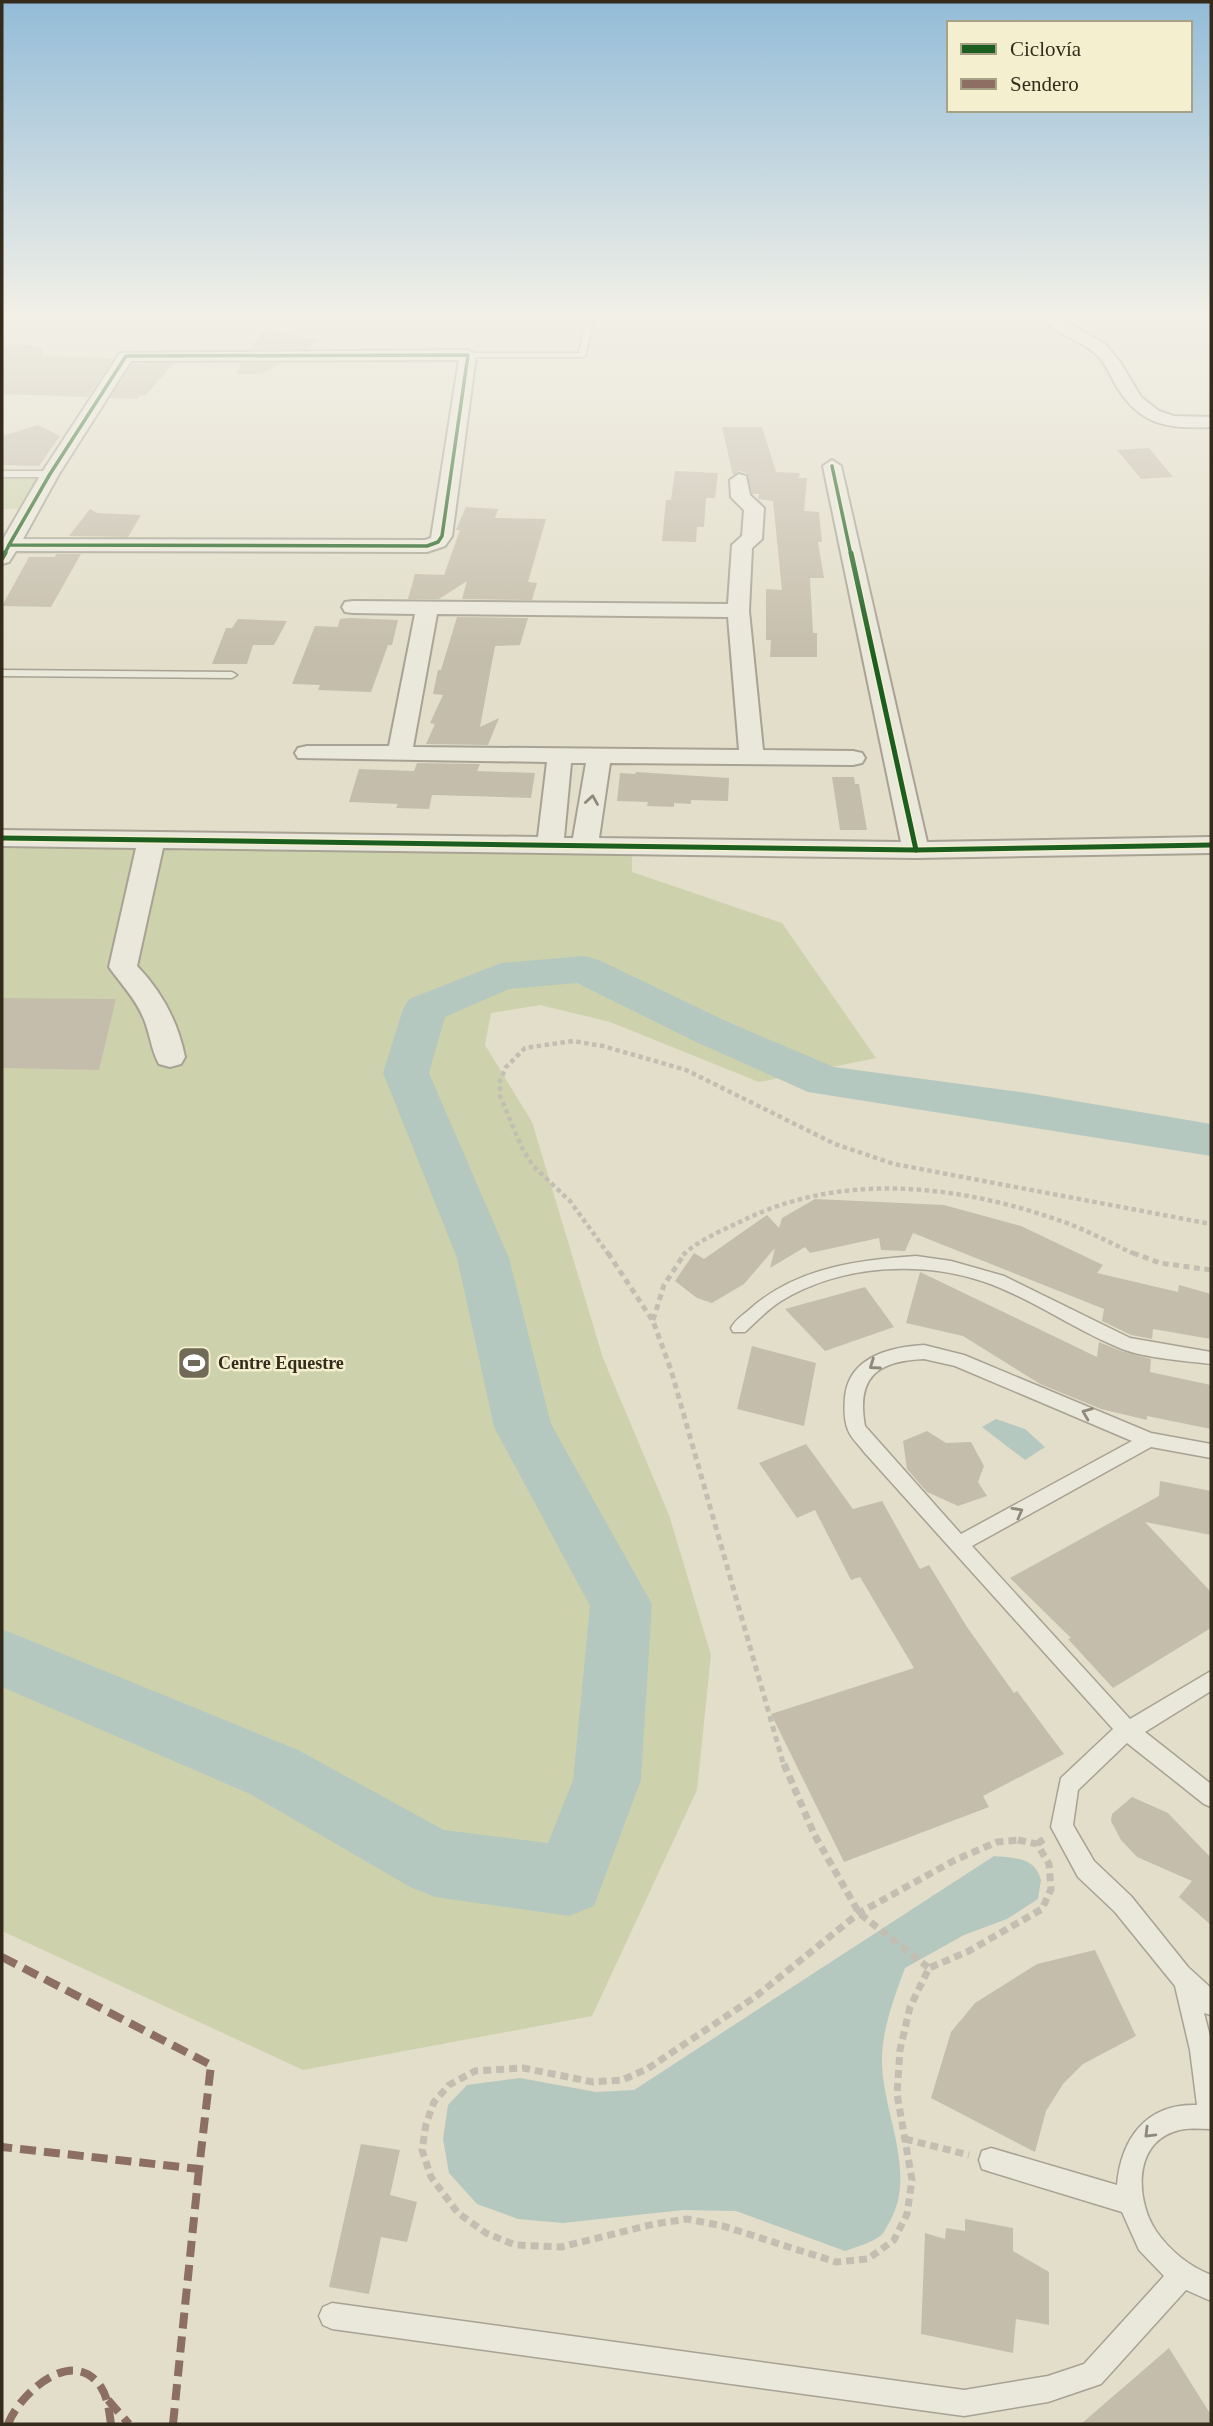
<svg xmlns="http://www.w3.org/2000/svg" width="1213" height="2426" viewBox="0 0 1213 2426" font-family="'Times New Roman',serif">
<rect width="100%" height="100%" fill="#e2deca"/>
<g fill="#cdd2ac">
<path d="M 2,478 L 40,478 L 20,509 L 2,509 Z"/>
<path d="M 2,847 L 632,855 L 632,872 L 782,923 L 876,1058 L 759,1082 L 610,1022 L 540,1005 L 491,1013 L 485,1045 L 532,1122 L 603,1358 L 669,1515 L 711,1655 L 697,1790 L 592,2016 L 303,2070 L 2,1931 Z"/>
</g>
<g fill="#b5c8bf">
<path d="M 996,1419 L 1025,1429 L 1045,1447 L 1025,1460 L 982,1427 Z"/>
<path d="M 994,1856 C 1015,1858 1035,1857 1041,1880 L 1038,1899 L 1007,1919 L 964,1935 L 905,1968 C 895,1995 883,2027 882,2056 C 880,2110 919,2172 889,2223 C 886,2227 884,2234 880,2236 C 871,2243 856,2247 845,2251 L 736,2211 L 683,2210 L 563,2223 L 518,2219 L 477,2204 L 449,2173 L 443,2139 L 448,2105 L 467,2085 L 520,2078 L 596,2092 L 634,2090 Z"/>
</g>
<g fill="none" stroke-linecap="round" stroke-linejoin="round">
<path fill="#b5c8bf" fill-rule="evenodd" d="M 584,956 L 599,960 L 728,1022 L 834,1067 L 1034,1094 L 1211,1124 L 1211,1156 L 808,1092 L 696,1042 L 577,983 L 509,989 L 445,1017 L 429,1073 L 509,1258 L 551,1424 L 652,1604 L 641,1780 L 594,1906 L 569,1916 L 435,1897 L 410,1887 L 250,1794 L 2,1687 L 2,1629 L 298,1750 L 444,1830 L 548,1843 L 573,1780 L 590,1606 L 494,1427 L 457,1258 L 383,1073 L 403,1009 L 409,999 L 501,963 Z"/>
</g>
<g fill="#c5bdab">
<path d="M 264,329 L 319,340 L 305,349 L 251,349 Z"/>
<path d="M 16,344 L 42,347 L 43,356 L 114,358 L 88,397 L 2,394 L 2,347 Z"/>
<path d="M 174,363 L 146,395 L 141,395 L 137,399 L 110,398 L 132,364 Z"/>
<path d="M 242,363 L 281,363 L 261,374 L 236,374 Z"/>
<path d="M 38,425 L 60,436 L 39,466 L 2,465 L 2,436 Z"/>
<path d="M 722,427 L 762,427 L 776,472 L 800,473 L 799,478 L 807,478 L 804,511 L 819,512 L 822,542 L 818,542 L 824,578 L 810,578 L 813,633 L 817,633 L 817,657 L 770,657 L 771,640 L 766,640 L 766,589 L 782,590 L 773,501 L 758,499 L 759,494 L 752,494 L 747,473 L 740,471 L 733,475 Z"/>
<path d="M 1149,448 L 1173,477 L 1141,479 L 1117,450 Z"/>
<path d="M 675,471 L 718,473 L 715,498 L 706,498 L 704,527 L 697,527 L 696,542 L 662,541 L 666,500 L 671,500 Z"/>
<path d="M 466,507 L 498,509 L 495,518 L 546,519 L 528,582 L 537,583 L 532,600 L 462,599 L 467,581 L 439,599 L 408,599 L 415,574 L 444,575 L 460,530 L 456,530 Z"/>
<path d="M 90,509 L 97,513 L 141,515 L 128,537 L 69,536 Z"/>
<path d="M 57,554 L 81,554 L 51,607 L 2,606 L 29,557 L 54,557 Z"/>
<path d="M 457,617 L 528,618 L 520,645 L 495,646 L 480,727 L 499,718 L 488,745 L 426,744 L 435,724 L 430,723 L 443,695 L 433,694 L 438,670 L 441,670 Z"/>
<path d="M 350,618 L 398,620 L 392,645 L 388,645 L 371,692 L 318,690 L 320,685 L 292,684 L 315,626 L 338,627 L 340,619 Z"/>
<path d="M 238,619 L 287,621 L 274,645 L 253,645 L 247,664 L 212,664 L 226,628 L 232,628 Z"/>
<path d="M 417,763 L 480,764 L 477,771 L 535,773 L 531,798 L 432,795 L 429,809 L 396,808 L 398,804 L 349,802 L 359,769 L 414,771 Z"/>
<path d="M 636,772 L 729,778 L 728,801 L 691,800 L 691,804 L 674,803 L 674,807 L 647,806 L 648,802 L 617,801 L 620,773 L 635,774 Z"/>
<path d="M 832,777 L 854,777 L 855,784 L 859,784 L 867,830 L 840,830 Z"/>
<path d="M 2,998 L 116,999 L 99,1070 L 2,1068 Z"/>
<path d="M 815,1199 L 944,1205 L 1021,1226 L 1103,1265 L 1097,1273 L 1178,1292 L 1179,1285 L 1211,1294 L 1211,1339 L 1153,1329 L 1152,1339 L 1131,1335 L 1102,1321 L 1104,1309 L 913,1233 L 905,1251 L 881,1250 L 879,1238 L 810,1253 L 805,1247 L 770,1268 L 775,1248 L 744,1284 L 712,1303 L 697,1298 L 675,1281 L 694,1253 L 704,1259 L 767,1215 L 779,1228 L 782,1218 Z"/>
<path d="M 920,1272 L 1097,1357 L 1099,1342 L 1121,1351 L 1151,1359 L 1150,1372 L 1211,1385 L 1211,1429 L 1147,1416 L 1147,1420 L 1101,1409 L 1040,1384 L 963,1336 L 906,1323 Z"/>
<path d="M 865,1287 L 894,1327 L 825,1351 L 785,1309 Z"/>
<path d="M 752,1346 L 816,1363 L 804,1426 L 737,1409 Z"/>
<path d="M 927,1431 L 946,1443 L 971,1442 L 984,1466 L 978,1482 L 987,1496 L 958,1506 L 927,1492 L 907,1469 L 903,1441 Z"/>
<path d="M 806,1444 L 853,1509 L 882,1501 L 920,1569 L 929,1565 L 967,1627 L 1014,1693 L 1017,1691 L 1064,1754 L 983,1796 L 989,1807 L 844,1862 L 771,1714 L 914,1668 L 860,1577 L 851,1580 L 815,1510 L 797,1518 L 759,1463 Z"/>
<path d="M 1160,1481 L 1211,1491 L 1211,1535 L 1145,1522 L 1211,1592 L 1211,1628 L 1113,1688 L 1068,1639 L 1071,1638 L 1010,1578 L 1159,1496 Z"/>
<path d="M 1132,1797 L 1168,1813 L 1211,1858 L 1211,1925 L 1179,1897 L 1192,1881 L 1137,1857 L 1121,1840 L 1111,1821 L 1112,1814 Z"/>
<path d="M 1095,1950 L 1136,2036 L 1083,2064 L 1063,2084 L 1046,2111 L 1035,2152 L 931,2098 L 951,2032 L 975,2003 L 1037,1964 Z"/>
<path d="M 361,2144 L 400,2150 L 390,2195 L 417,2202 L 407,2242 L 381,2237 L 369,2294 L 329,2287 Z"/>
<path d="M 965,2219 L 1013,2228 L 1013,2251 L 1049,2272 L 1049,2325 L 1016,2319 L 1013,2353 L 921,2334 L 925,2233 L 945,2239 L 946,2228 L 965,2231 Z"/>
<path d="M 1169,2348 L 1211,2415 L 1211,2424 L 1081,2424 Z"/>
</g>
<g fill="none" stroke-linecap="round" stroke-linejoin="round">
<defs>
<g id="lane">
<path d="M 589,320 L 593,322 L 585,357 L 468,357 L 464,355 L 468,353 L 579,353 L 585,322 Z"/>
<path d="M 2,471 L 50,471 L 54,474 L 50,477 L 2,477 Z"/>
<path d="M 2,670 L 232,672 L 237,675 L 232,678 L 2,676 Z"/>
<path d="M 916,1256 L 951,1261 L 1004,1276 L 1130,1338 L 1211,1352 L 1211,1364 C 1186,1361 1145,1358 1122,1349 C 1077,1331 1037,1302 993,1285 C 926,1259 842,1264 781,1301 C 768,1309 756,1322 745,1332 L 733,1332 L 731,1328 C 735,1320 743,1315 750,1309 C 796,1268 857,1260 916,1256 Z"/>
<path d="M 924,1345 L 964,1355 L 1151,1433 L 1211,1444 L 1211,1458 L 1151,1447 L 972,1546 L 1130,1719 L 1211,1671 L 1211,1691 L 1145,1732 L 1211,1784 L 1211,1807 L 1204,1804 L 1127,1743 L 1078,1790 L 1073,1825 L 1094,1861 L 1131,1896 L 1188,1967 L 1211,1988 L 1211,2015 L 1204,2013 L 1211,2040 L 1211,2129 C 1198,2129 1186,2127 1173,2132 C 1133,2146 1136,2201 1156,2231 C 1170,2251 1189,2266 1211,2275 L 1211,2301 L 1186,2290 L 1101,2384 L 1048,2402 L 964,2416 L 332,2329 L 323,2325 L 319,2316 L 323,2307 L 332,2303 L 964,2390 L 1048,2376 L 1084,2364 L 1164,2276 L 1139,2250 L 1122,2212 L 991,2172 L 982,2169 L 979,2160 L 982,2151 L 991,2148 L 1117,2185 C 1121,2139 1146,2103 1197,2105 L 1190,2050 L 1175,1986 L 1115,1912 L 1078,1877 L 1051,1827 L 1061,1778 L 1113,1729 L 864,1452 C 859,1445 851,1438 848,1430 C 844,1420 844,1408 845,1397 C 849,1357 890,1347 924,1345 ZM 924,1359 L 955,1366 L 1132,1441 L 961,1534 L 865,1426 C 856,1377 877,1361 924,1359 Z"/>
</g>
<g id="street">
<path d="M 1043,318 L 1060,318 L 1105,344 L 1120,362 L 1141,397 L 1159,411 L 1174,416 L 1211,417 L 1211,427 C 1169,429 1141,426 1117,387 C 1110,376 1107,364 1097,355 C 1081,339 1057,336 1043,318 Z"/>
<path d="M 468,350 L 476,355 L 452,536 L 445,546 L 427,552 L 16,551 L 9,562 L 2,564 L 2,541 L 41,474 L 120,353 ZM 459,360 L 431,538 L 425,540 L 23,539 L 59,474 L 131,361 Z"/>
<path d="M 832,460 L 841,466 L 927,842 L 1211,837 L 1211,853 L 916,858 L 163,848 L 137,966 C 162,992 178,1022 185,1057 L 181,1064 L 170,1067 L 159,1064 C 151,1050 150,1032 143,1017 C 135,998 121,984 109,967 L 136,848 L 2,846 L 2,830 L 538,837 L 547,762 L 298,758 L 295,753 L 298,748 L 307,746 L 389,746 L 415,614 L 353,613 L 345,612 L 342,607 L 345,602 L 353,601 L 728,604 L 732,545 L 742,536 L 744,510 L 731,497 L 730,480 L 739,474 L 746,476 L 750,495 L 764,508 L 762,539 L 752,548 L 749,611 L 763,750 L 853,751 L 862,753 L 865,758 L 862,763 L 853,765 L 610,763 L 599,838 L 901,842 L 823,466 ZM 437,614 L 728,617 L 739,750 L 413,747 ZM 571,763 L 586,763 L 573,838 L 564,838 Z"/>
</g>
</defs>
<use href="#lane" stroke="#a7a293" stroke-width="3"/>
<use href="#street" stroke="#a7a293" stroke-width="4"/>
<g stroke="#c2bfb2" stroke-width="4.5" stroke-dasharray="4.5 3.5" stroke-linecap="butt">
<path d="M 609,1255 L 570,1201 L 533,1166 L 522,1148 L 500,1096 L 500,1081 L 506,1067 L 525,1048 L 573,1041 L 603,1046 L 686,1070 L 835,1144 L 894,1164 L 1211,1224"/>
<path d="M 683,1255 C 701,1238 726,1229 748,1218 C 848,1171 963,1186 1064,1222 C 1089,1231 1112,1244 1137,1255"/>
</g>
<g stroke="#c2bfb2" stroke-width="5" stroke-dasharray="6 4.5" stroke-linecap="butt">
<path d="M 608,1253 L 653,1321 L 671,1370 L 784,1766"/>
<path d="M 1133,1253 L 1160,1263 L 1211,1270"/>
<path d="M 653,1320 L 664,1285 L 685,1253"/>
</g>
<g stroke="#c2bfb2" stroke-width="7" stroke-dasharray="8 5" stroke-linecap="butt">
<path d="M 784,1764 L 814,1834 L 859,1913 L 929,1968"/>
<path d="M 1018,1840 L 1037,1844 L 1049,1864 L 1051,1889 L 1042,1909 L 969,1951 L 929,1968 L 910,2007 L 900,2050 L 897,2094 L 912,2180 L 907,2214 L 894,2240 L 868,2259 L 836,2262 L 723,2226 L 687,2219 L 654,2224 L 561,2247 L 515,2245 L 486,2233 L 458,2213 L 431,2177 L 422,2150 L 426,2124 L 434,2102 L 449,2085 L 475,2071 L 523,2068 L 593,2082 L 622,2080 L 647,2069 L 755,1997 L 859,1913 L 955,1860 L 997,1842 Z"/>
<path d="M 1037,1844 L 1044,1839"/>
<path d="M 905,2139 L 969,2155"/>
</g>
<use href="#lane" fill="#eae7db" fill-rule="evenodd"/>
<use href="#street" fill="#eae7db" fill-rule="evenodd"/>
<g stroke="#8d6e63" stroke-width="8" stroke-dasharray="16 8" stroke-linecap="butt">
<path d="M 2,1957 L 211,2065 L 199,2169 L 2,2147"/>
<path d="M 108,2400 L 129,2424"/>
<path d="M 8,2424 C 20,2393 73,2345 101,2387 C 108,2398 109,2411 111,2424"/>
<path d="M 173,2424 L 199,2169"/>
</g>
<defs>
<g id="cycleway-far1">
<path d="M 468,355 L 442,536 L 438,542 L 427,546 L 9,545 L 50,474 L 126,356 Z"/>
<path d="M 832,466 L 851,555"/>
<path d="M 4,555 L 9,545"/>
</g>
<g id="cycleway">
<path d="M 851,553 L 916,850"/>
<path d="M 2,558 L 5,553"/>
<path d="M 2,838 L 916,850 L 1211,845"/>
</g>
</defs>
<use href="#cycleway-far1" stroke="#f4efce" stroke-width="6"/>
<use href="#cycleway" stroke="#f4efce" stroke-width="8"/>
<use href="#cycleway-far1" stroke="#1b5e20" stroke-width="3.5"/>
<use href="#cycleway" stroke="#1b5e20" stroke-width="5"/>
</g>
<defs><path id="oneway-chevron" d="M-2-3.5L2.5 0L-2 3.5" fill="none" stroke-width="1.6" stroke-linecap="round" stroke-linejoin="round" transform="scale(1.75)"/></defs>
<g stroke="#8f897c">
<use href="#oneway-chevron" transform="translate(592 800) rotate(-81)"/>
<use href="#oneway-chevron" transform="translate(874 1365) rotate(145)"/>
<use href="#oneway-chevron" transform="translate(1087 1413) rotate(-158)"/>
<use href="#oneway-chevron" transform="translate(1018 1512) rotate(-29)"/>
<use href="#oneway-chevron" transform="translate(1149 2133) rotate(135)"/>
</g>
<linearGradient id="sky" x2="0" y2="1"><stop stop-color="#93bcd8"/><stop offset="0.48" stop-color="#f2f0e7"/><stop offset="1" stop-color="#f2f0e7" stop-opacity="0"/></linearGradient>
<rect width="1213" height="657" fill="url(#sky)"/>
<defs>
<symbol id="stadium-square" viewBox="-11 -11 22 22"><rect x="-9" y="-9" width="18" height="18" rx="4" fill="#716a59" stroke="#f4efce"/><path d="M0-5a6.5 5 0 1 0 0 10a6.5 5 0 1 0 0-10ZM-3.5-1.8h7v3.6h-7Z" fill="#fff"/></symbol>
</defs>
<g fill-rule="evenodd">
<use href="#stadium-square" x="175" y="1344" width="38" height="38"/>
</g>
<g text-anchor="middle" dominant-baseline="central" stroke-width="5" stroke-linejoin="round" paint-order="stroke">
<g font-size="18" font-weight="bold" fill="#342b1c" stroke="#f4efce" text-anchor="start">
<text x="218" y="1363">Centre Equestre</text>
</g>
</g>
<rect width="1213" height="2426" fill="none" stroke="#342b1c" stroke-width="7"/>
<rect x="947" y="21" width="245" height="91" fill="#f4efce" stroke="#a7a187" stroke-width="2"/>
<rect x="961" y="44" width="35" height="10" fill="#1b5e20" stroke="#a7a187" stroke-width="2"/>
<text x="1010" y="56" font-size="21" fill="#342b1c">Ciclovía</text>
<rect x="961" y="79" width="35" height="10" fill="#8d6e63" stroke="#a7a187" stroke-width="2"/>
<text x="1010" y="91" font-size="21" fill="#342b1c">Sendero</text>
</svg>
